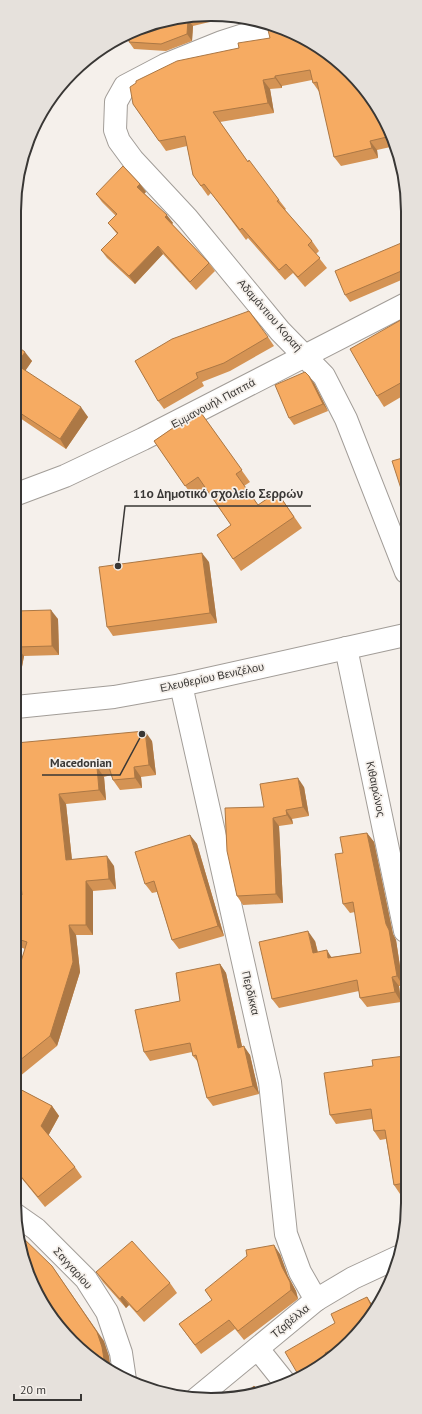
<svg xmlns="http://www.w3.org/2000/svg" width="422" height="1414" viewBox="0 0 422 1414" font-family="'PT Sans',sans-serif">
<rect width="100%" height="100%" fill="#f5f0eb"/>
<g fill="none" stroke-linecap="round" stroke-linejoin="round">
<defs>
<g id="minor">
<path d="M 272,26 L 222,42 L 165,65 L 125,86 L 116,102 L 115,130 L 119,141 L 133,160 L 187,218 L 280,331 L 324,376 L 346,419 L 406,572"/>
<path d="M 17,494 L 65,476 L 143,439 L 406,304"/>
<path d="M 346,648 L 405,931"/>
<path d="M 181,685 L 270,1082 L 286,1234 L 300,1272 L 316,1300"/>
<path d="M 16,1215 L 36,1229 L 86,1279 L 107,1312 L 121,1353 L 125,1380"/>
<path d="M 258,1349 L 286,1384"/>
<path d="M 196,1399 L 316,1300 L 353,1278 L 398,1257"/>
</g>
<path id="major" d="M 16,707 L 114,697 L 181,685 L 405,635"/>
</defs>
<use href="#minor" stroke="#a29d98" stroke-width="24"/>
<use href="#major" stroke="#a29d98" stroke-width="24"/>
<use href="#minor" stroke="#fff" stroke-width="22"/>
<use href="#major" stroke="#fff" stroke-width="22"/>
</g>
<g fill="#d49354">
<path d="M 172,18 L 226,18 L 193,26 L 192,41 L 166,51 L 134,49 L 129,42 Z"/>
<path d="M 270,38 L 388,124 L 395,146 L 377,150 L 378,158 L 341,166 L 334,157 L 320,93 L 313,83 L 312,80 L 282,86 L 282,88 L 270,89 L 274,113 L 220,122 L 248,162 L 279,200 L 286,209 L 285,210 L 312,241 L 319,251 L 316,254 L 327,268 L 305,287 L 293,273 L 285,280 L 248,238 L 246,240 L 211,193 L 208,196 L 193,175 L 187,146 L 166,151 L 133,104 L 239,48 Z"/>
<path d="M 140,184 L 146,192 L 144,193 L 173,223 L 172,224 L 209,263 L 215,271 L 196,290 L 163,254 L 135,284 L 107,258 L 101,250 L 117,234 L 108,223 L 116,216 L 102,202 L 96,194 Z"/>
<path d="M 406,241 L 406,278 L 350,302 L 345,295 Z"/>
<path d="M 406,317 L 406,394 L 384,407 L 377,396 Z"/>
<path d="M 268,337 L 274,346 L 230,371 L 202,382 L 204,386 L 164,409 L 158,401 L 135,361 Z"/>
<path d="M 17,346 L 32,361 L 25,371 L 88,417 L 66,449 L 17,416 Z"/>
<path d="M 314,383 L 328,411 L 294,425 L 289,418 Z"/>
<path d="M 199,410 L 250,482 L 244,486 L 258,505 L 277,492 L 302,528 L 241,571 L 217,535 L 231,525 L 206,489 L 193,497 L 154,441 Z"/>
<path d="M 209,562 L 217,623 L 113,636 L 107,627 Z"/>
<path d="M 16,611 L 58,619 L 59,655 L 24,656 L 21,672 L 16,671 Z"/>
<path d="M 152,741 L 156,775 L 141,777 L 142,788 L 120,790 L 113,780 L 111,775 L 104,777 L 106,800 L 66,804 L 72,860 L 114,866 L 116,889 L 93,891 L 93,935 L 76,935 L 80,972 L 57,1046 L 14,1081 L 15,981 L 25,949 L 15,945 L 15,896 L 22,895 L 19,864 L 15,860 L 16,743 Z"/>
<path d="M 304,787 L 309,816 L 292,819 L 293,824 L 279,826 L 283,903 L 243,905 L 237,896 L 264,807 Z"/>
<path d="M 367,833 L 374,842 L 393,934 L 396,940 L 403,986 L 399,986 L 401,1002 L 367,1007 L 360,998 L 359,991 L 279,1008 L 272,999 L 315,941 L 318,952 L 332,957 L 361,953 L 355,912 L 350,913 L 343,904 L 343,853 Z"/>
<path d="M 190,835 L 197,844 L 224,936 L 179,949 L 172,940 L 157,892 L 152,893 L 145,884 Z"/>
<path d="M 220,964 L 226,973 L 242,1046 L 250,1055 L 259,1094 L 213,1106 L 207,1098 L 198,1062 L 193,1056 L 192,1052 L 150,1061 L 144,1052 L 180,1001 Z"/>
<path d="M 405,1056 L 404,1194 L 400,1194 L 394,1185 L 386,1139 L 380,1140 L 374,1131 L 372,1119 L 336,1124 L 330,1115 L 373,1066 Z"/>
<path d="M 14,1086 L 52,1106 L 59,1116 L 48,1136 L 75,1167 L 82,1177 L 45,1207 L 14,1169 Z"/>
<path d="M 280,1254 L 288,1276 L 296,1291 L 298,1299 L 244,1340 L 235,1329 L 201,1354 L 179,1324 L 212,1300 L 205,1290 Z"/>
<path d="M 96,1272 L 170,1283 L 177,1293 L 144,1322 L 129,1305 L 126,1308 L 103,1282 Z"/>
<path d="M 367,1297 L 375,1309 L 331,1359 L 299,1376 L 335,1323 Z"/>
</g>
<g fill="#ac7845">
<path d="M 188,20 L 193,26 L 192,41 L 187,34 Z"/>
<path d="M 275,76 L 282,86 L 282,88 L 275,78 Z"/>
<path d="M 263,80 L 270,89 L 274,113 L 268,103 Z"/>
<path d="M 370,141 L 377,150 L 378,158 L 372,148 Z"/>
<path d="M 140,184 L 146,192 L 143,195 L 137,187 Z"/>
<path d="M 167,215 L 173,223 L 171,225 L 165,217 Z"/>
<path d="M 158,246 L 163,254 L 135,284 L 129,276 Z"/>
<path d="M 17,247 L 20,250 L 17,253 Z"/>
<path d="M 25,352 L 32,361 L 23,374 L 17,366 L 17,364 Z"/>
<path d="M 309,376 L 314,383 L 328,411 L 323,404 Z"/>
<path d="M 81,407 L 88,417 L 66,449 L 60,439 Z"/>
<path d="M 202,553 L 209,562 L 217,623 L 210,613 Z"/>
<path d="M 51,610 L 58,619 L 59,655 L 52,646 Z"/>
<path d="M 17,647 L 24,656 L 21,672 L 16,666 L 16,653 Z"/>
<path d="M 145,731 L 152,741 L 156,775 L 149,765 Z"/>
<path d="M 97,767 L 104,777 L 106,800 L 99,790 Z"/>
<path d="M 134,767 L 141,777 L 142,788 L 135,778 Z"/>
<path d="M 298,778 L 304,787 L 309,816 L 303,807 Z"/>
<path d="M 59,794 L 66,804 L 73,870 L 66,860 Z"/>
<path d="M 286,810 L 292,819 L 293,824 L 287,815 Z"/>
<path d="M 273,818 L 279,826 L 283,903 L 276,894 Z"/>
<path d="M 367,833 L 374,842 L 393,934 L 396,940 L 403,986 L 397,976 Z"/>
<path d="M 190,835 L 197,844 L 224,936 L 218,926 Z"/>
<path d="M 107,856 L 114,866 L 116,889 L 109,879 Z"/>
<path d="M 86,881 L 93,891 L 93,935 L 86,925 Z"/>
<path d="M 69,925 L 76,935 L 80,972 L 57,1046 L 50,1036 Z"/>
<path d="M 308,931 L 315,941 L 320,963 L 313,953 Z"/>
<path d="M 327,950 L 333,960 L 328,958 Z"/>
<path d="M 220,964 L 226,973 L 244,1056 L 238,1048 Z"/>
<path d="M 392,977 L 399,986 L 401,1002 L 395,992 Z"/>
<path d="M 244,1046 L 250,1055 L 259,1094 L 253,1086 Z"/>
<path d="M 52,1106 L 59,1116 L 48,1136 L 41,1126 Z"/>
<path d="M 274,1245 L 280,1254 L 288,1276 L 296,1291 L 298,1299 L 291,1290 L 282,1267 Z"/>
<path d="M 52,1266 L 104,1341 L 109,1356 L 111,1370 L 105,1365 Z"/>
<path d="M 122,1296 L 129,1305 L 126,1308 L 120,1299 Z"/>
<path d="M 367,1297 L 375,1309 L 374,1311 Z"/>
</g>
<g fill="#f6ab62" stroke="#ac7845">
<path d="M 172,18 L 194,18 L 188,20 L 187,34 L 161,44 L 129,42 L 130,36 Z"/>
<path d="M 278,29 L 309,40 L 359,81 L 388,124 L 391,136 L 370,141 L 372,148 L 334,157 L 317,82 L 313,83 L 310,70 L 275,76 L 275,78 L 263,80 L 268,103 L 213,112 L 248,162 L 249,160 L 279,200 L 277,201 L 312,241 L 308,245 L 320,258 L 298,277 L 286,264 L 279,270 L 242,228 L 240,230 L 204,184 L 201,186 L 193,175 L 185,136 L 159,141 L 133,104 L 130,87 L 136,83 L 136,81 L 177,61 L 239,48 L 238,43 L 270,38 L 268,30 Z"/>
<path d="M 123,166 L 140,184 L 137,187 L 167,215 L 165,217 L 209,263 L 190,282 L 158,246 L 129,276 L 101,250 L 118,233 L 108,223 L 117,214 L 96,194 Z"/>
<path d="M 406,241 L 406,269 L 345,295 L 335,271 Z"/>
<path d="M 249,311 L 268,337 L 224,363 L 196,373 L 198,378 L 158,401 L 135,361 L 172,339 Z"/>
<path d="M 406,317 L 406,380 L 377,396 L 350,349 Z"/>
<path d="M 17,346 L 25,352 L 17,364 Z"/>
<path d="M 17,365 L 81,407 L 60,439 L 17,411 Z"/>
<path d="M 305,372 L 309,376 L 323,404 L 289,418 L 275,385 Z"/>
<path d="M 199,410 L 242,470 L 236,474 L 258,505 L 277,492 L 294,517 L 233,559 L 217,535 L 231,525 L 198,477 L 185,486 L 154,441 Z"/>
<path d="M 406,457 L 406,504 L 392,461 Z"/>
<path d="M 202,553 L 210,613 L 107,627 L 99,567 Z"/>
<path d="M 51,610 L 52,646 L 17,647 L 16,653 L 16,611 Z"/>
<path d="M 145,731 L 149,765 L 134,767 L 135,778 L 113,780 L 108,764 L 97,767 L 99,790 L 59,794 L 66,860 L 107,856 L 109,879 L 86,881 L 86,925 L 69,925 L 73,962 L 50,1036 L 14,1065 L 15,981 L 27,942 L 15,938 L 15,896 L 22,895 L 18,854 L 15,854 L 16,743 Z"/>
<path d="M 298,778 L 303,807 L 286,810 L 287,815 L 273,818 L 276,894 L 237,896 L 227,851 L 225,808 L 264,807 L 260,784 Z"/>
<path d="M 367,833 L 386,924 L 389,930 L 397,976 L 392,977 L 395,992 L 360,998 L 357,980 L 272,999 L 259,942 L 308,931 L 313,953 L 327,950 L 328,958 L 361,953 L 353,902 L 343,904 L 335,854 L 343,853 L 340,837 Z"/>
<path d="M 190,835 L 218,926 L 172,940 L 154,881 L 145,884 L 135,852 Z"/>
<path d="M 220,964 L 238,1048 L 244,1046 L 253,1086 L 207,1098 L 196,1055 L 193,1056 L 190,1043 L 144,1052 L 135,1010 L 180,1001 L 176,973 Z"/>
<path d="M 405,1056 L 404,1183 L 394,1185 L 385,1130 L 374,1131 L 371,1109 L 330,1115 L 324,1073 L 373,1066 L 372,1060 Z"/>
<path d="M 14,1086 L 52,1106 L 41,1126 L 75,1167 L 38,1197 L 14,1168 Z"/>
<path d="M 20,1235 L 52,1266 L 97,1332 L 102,1347 L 105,1365 L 63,1333 L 29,1278 Z"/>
<path d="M 132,1241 L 170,1283 L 137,1312 L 122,1296 L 120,1299 L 96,1272 Z"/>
<path d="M 274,1245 L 282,1267 L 290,1282 L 291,1290 L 238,1331 L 229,1320 L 195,1345 L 179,1324 L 212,1300 L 205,1290 L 247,1256 L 246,1250 Z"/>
<path d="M 367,1297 L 374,1311 L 346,1343 L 325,1353 L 329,1360 L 299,1376 L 285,1352 L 335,1323 L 331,1314 Z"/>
<path d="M 254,1386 L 259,1392 L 246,1393 Z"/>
</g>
<g text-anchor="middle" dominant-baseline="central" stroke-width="3.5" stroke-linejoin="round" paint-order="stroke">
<g font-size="11" fill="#393735" stroke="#f5f0eb">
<text transform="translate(270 315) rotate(49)">Αδαμάντιου Κοραή</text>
<text transform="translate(213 403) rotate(-28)">Εμμανουήλ Παππά</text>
<text transform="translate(212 677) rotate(-12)">Ελευθερίου Βενιζέλου</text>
<text transform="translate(376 789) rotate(78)">Κιθαιρώνος</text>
<text transform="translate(251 993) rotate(77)">Περδίκκα</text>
<text transform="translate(73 1268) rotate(48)">Σαγγαρίου</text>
<text transform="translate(290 1321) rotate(-40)">Τζαβέλλα</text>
</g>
</g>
<path d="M0 0H422V1414H0ZM211 21H211A190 190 0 0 1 401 211V1203A190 190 0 0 1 211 1393H211A190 190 0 0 1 21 1203V211A190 190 0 0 1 211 21Z" fill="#e6e1dc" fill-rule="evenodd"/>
<path fill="none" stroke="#393735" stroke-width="2" d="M211 21H211A190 190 0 0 1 401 211V1203A190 190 0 0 1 211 1393H211A190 190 0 0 1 21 1203V211A190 190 0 0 1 211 21Z"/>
<path fill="none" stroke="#393735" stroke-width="1.5" d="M118 566L125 506H311M142 734L120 775H42"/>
<g fill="#393735" stroke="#f5f0eb" stroke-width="1.5">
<circle cx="118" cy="566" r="4"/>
<circle cx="142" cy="734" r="4"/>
</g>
<g font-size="12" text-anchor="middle" font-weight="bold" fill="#393735" stroke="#f5f0eb" stroke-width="3.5" stroke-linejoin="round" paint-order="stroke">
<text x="218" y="498">11ο Δημοτικό σχολείο Σερρών</text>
<text x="81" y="767">Macedonian</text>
</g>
<path d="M14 1394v6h67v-6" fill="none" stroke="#393735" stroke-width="2"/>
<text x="20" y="1394" font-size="12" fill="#393735" stroke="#f5f0eb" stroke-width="3" paint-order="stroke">20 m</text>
</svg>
